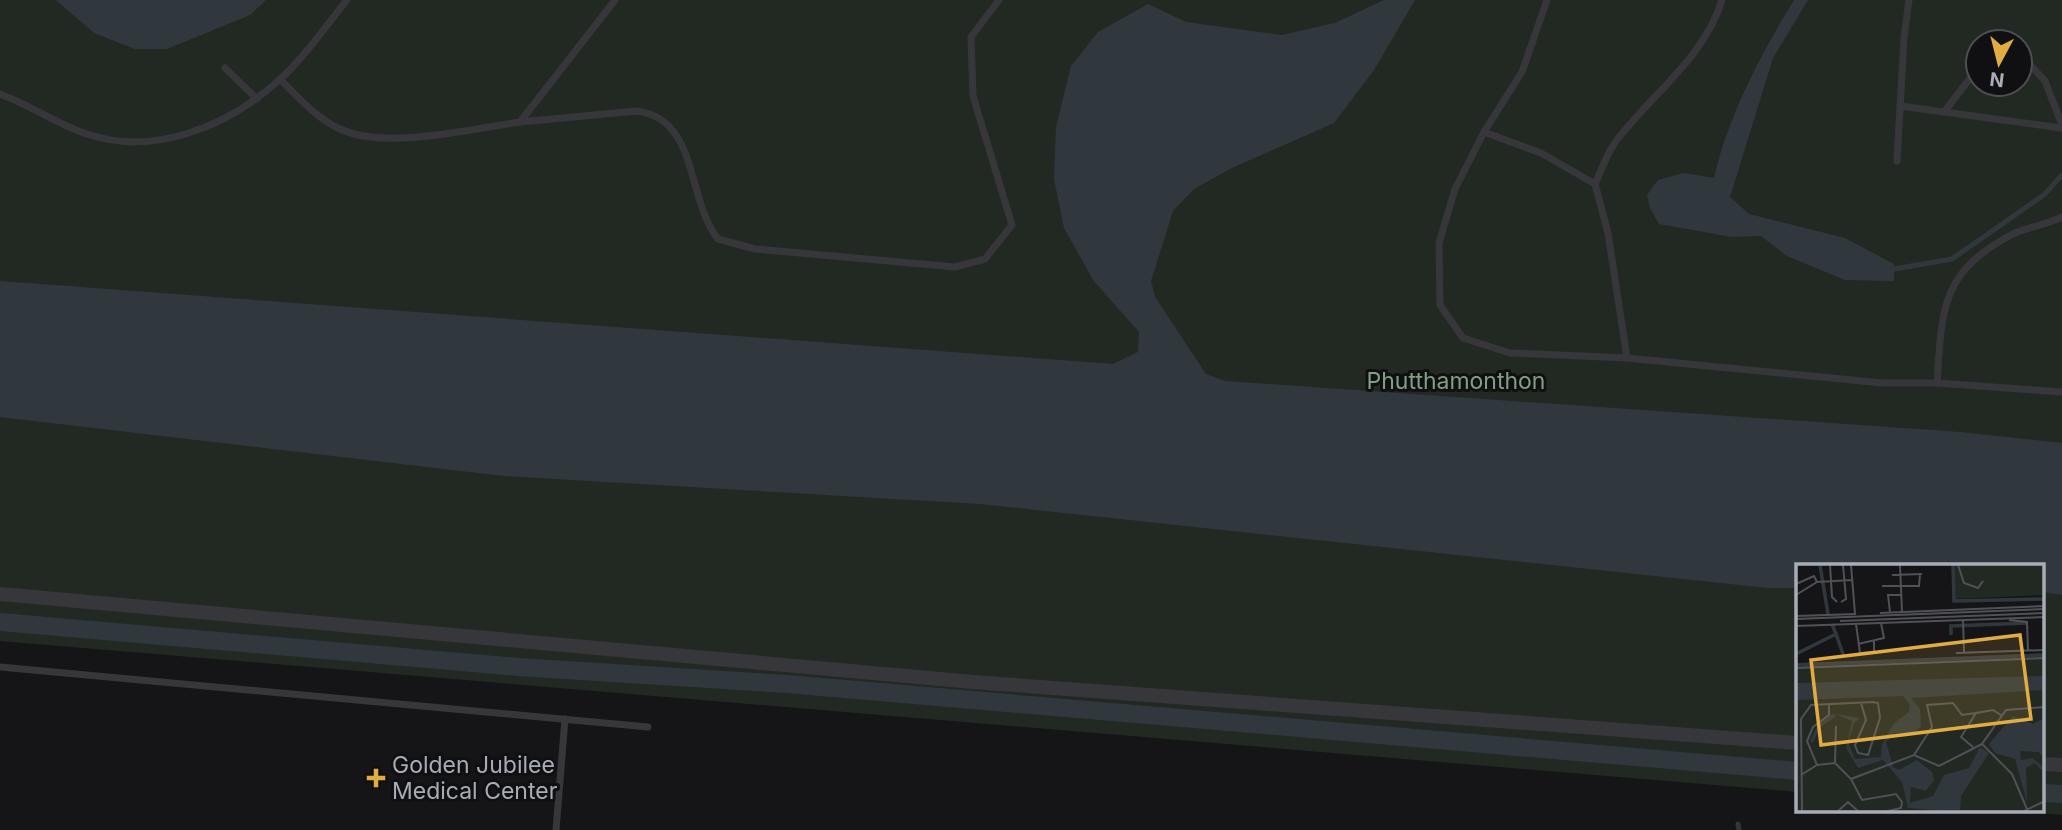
<svg xmlns="http://www.w3.org/2000/svg" width="2062" height="830" viewBox="0 0 2062 830" font-family="Inter,sans-serif">
<rect width="100%" height="100%" fill="#151517"/>
<path fill="#222923" fill-rule="evenodd" d="M 0,0 L 2062,0 L 2062,815 L 2017,811 L 2043,811 L 2043,566 L 1798,566 L 1798,792 L 0,641 ZM 1978,42 L 2020,42 L 2020,84 L 1978,84 Z"/>
<g fill="#30383e">
<path d="M 56,0 L 266,0 L 250,15 L 167,49 L 135,49 L 94,33 Z"/>
<path d="M 1384,0 L 1415,0 L 1374,70 L 1334,123 L 1232,168 L 1194,189 L 1173,211 L 1151,281 L 1155,297 L 1206,374 L 1225,381 L 1960,432 L 2062,443 L 2062,595 L 2043,592 L 2043,566 L 1798,566 L 1798,588 L 1768,588 L 980,504 L 504,476 L 0,417 L 0,281 L 1113,364 L 1138,352 L 1139,332 L 1093,280 L 1064,228 L 1054,179 L 1056,127 L 1071,66 L 1098,32 L 1148,4 L 1186,22 L 1282,35 L 1335,23 Z"/>
<path d="M 1794,0 L 1808,0 L 1773,58 L 1730,197 L 1749,214 L 1845,238 L 1894,264 L 1894,281 L 1845,280 L 1787,256 L 1761,236 L 1732,237 L 1659,224 L 1650,208 L 1647,195 L 1658,180 L 1684,173 L 1714,178 C 1729,114 1760,56 1794,0 Z"/>
</g>
<g fill="none" stroke-linecap="round" stroke-linejoin="round">
<g stroke="#30383e" stroke-width="5">
<path d="M 1894,269 L 1952,259 L 2045,194 L 2062,175"/>
<path d="M 1738,824 L 1739,830"/>
</g>
<g stroke="#30383e" stroke-width="18">
<path d="M 0,622 L 519,667 L 787,684 L 1798,771"/>
<path d="M 2043,793 L 2062,794"/>
</g>
<g stroke="#37373b" stroke-width="7">
<path d="M 1547,0 L 1522,72 L 1484,132 L 1455,189 L 1439,243 L 1440,305 L 1463,338 L 1510,353 L 1627,358 L 1882,383 L 1937,383 L 2062,392"/>
<path d="M 2006,42 L 2010,42"/>
<path d="M 2020,54 L 2045,81 L 2062,125"/>
<path d="M 225,68 L 257,99"/>
<path d="M 280,79 C 298,97 315,117 338,128 C 384,151 469,129 520,122 L 615,0"/>
<path d="M 0,94 C 30,105 57,124 87,134 C 154,157 228,126 278,81 C 304,58 325,27 347,0"/>
<path d="M 1900,106 L 2062,128"/>
<path d="M 1944,112 L 1978,68"/>
<path d="M 520,122 L 637,111 C 699,119 686,199 718,239 L 755,249 L 955,267 L 985,259 L 1012,225 L 973,96 L 971,37 L 999,0"/>
<path d="M 1484,132 L 1541,153 L 1595,184"/>
<path d="M 1897,161 L 1904,38 L 1909,0"/>
<path d="M 1627,358 L 1608,233 L 1595,184 C 1601,171 1606,156 1614,144 C 1649,96 1704,59 1722,0"/>
<path d="M 1937,383 C 1942,310 1940,273 2011,235 C 2027,227 2046,225 2062,217"/>
<path d="M 0,667 L 648,727"/>
<path d="M 556,830 L 565,719"/>
</g>
<g stroke="#37373b" stroke-width="14">
<path d="M 0,594 L 973,682 L 1798,743"/>
<path d="M 2043,764 L 2062,765"/>
</g>
</g>
<path fill="#e1ac43" stroke="#101012" stroke-width="2.5" d="M372.5 767.5h7v7h7v7h-7v7h-7v-7h-7v-7h7z"/>
<g text-anchor="middle" dominant-baseline="central" stroke-width="6" stroke-linejoin="round" paint-order="stroke">
<g font-size="23" fill="#819f83" stroke="#101012">
<text x="1456" y="381">Phutthamonthon</text>
</g>
<g font-size="23" fill="#a8acb6" stroke="#101012" text-anchor="start">
<text x="392" y="765">Golden Jubilee<tspan x="392" dy="26">Medical Center</tspan></text>
</g>
</g>
<g transform="translate(1796 564)">
<rect width="248" height="248" fill="#151517"/>
<path d="M 159,1 L 248,1 L 248,31 L 158,35 ZM 248,89 L 248,248 L 0,248 L 0,99 Z" fill="#222923"/>
<path d="M 248,112 L 248,126 L 115,134 L 124,145 L 125,162 L 118,169 L 99,169 L 90,178 L 97,203 L 103,206 L 121,196 L 136,208 L 138,216 L 130,227 L 115,223 L 114,239 L 137,232 L 148,211 L 173,204 L 184,183 L 193,189 L 165,232 L 164,248 L 112,244 L 106,218 L 87,196 L 62,204 L 50,184 L 56,157 L 39,150 L 64,154 L 58,159 L 52,178 L 59,195 L 85,193 L 86,180 L 98,159 L 113,148 L 114,141 L 107,132 L 2,136 L 0,248 L 0,119 ZM 217,152 L 237,160 L 248,154 L 248,195 L 243,188 L 224,187 L 225,196 L 236,194 L 248,203 L 248,209 L 239,199 L 230,204 L 231,238 L 219,195 L 199,189 L 193,180 Z" fill="#30383e"/>
<path fill="none" stroke="#30383e" stroke-width="3.5" d="M 24,1 L 32,50M 157,1 L 158,37 L 249,35M 40,70 L 48,93M 155,71 L 155,62 L 232,59M 0,90 L 40,70 L 36,60M 0,101 L 249,91M 15,178 L 24,161 L 39,151"/>
<path fill="none" stroke="#505157" stroke-width="2" d="M 34,1 L 36,33 L 41,38M 55,1 L 59,50M 104,1 L 106,48M 162,1 L 168,19 L 182,24 L 187,17M 96,11 L 126,10M 0,20 L 18,12 L 21,18 L 56,16M 86,22 L 123,22 L 124,10M 0,31 L 21,18M 45,38 L 50,35 L 47,1M 94,48 L 92,31 L 105,31M 84,49 L 249,42M 0,52 L 60,50M 0,55 L 249,45M 167,56 L 168,89M 213,56 L 231,58 L 232,87M 44,57 L 249,49M 60,60 L 64,89 L 78,88 L 78,77M 0,62 L 249,53M 62,80 L 88,74 L 85,59M 160,89 L 249,86M 0,104 L 249,94M 177,183 L 165,173 L 180,149 L 197,146 L 205,151M 118,191 L 136,163 L 131,141 L 157,139 L 166,151 L 180,149M 39,199 L 40,162M 21,201 L 11,177 L 17,163 L 33,151 L 33,140M 5,211 L 21,201 L 39,199 L 55,215 L 66,236 L 100,230 L 106,238 L 105,244 L 88,248M 55,215 L 118,191 L 143,202 L 186,180M 231,245 L 216,210 L 186,180 L 210,146 L 249,143M 6,248 L 5,155 L 15,141 L 77,138 L 82,139 L 84,154 L 72,191 L 62,189 L 59,181 L 70,156 L 65,139M 41,248 L 52,238 L 63,248M 226,248 L 249,237"/>
<path fill="#e1ac43" fill-opacity="0.15" stroke="#e1ac43" stroke-width="3.5" d="M 224,71 L 235,155 L 25,181 L 15,96 Z"/>
<rect width="248" height="248" fill="none" stroke="#a8acb6" stroke-width="3.5"/>
</g>
<g transform="translate(1999 63) rotate(187)"><circle r="33" fill="#101012" stroke="#4d4e54" stroke-width="2"/>
<path d="M0-5L12 26L0 18L-12 26Z" fill="#e1ac43"/>
<text y="-10" font-size="19" font-weight="bold" text-anchor="middle" fill="#a8acb6">N</text>
</g>
</svg>
